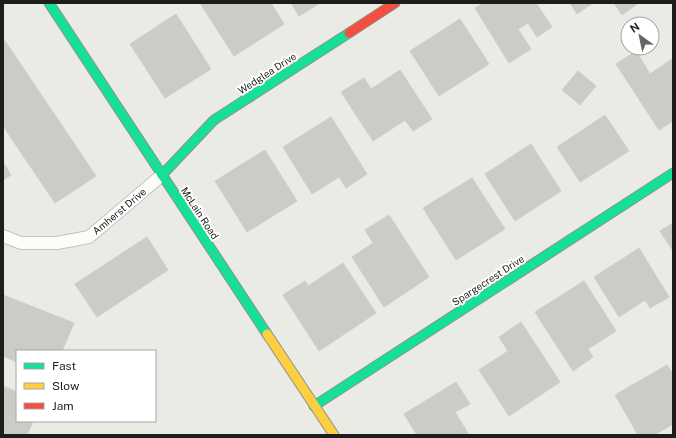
<svg xmlns="http://www.w3.org/2000/svg" width="676" height="438" viewBox="0 0 676 438" font-family="'Public Sans',sans-serif">
<rect width="100%" height="100%" fill="#ebebe6"/>
<g fill="#cccbc7" stroke="#cecdc8">
<path d="M 200,3 L 271,3 L 284,24 L 234,56 Z"/>
<path d="M 291,3 L 320,3 L 299,16 Z"/>
<path d="M 484,3 L 536,3 L 552,27 L 537,37 L 528,23 L 518,29 L 531,49 L 509,63 L 475,8 Z"/>
<path d="M 570,3 L 593,3 L 577,14 Z"/>
<path d="M 614,3 L 637,3 L 637,4 L 622,15 Z"/>
<path d="M 176,14 L 211,69 L 165,98 L 130,44 Z"/>
<path d="M 460,19 L 489,64 L 439,96 L 410,51 Z"/>
<path d="M 3,38 L 96,176 L 55,203 L 3,126 Z"/>
<path d="M 636,51 L 650,74 L 672,59 L 673,61 L 673,121 L 659,130 L 616,64 Z"/>
<path d="M 400,70 L 432,119 L 413,131 L 405,120 L 373,141 L 341,92 L 364,78 L 371,89 Z"/>
<path d="M 578,71 L 596,86 L 580,105 L 562,90 Z"/>
<path d="M 605,115 L 629,151 L 580,182 L 557,147 Z"/>
<path d="M 331,117 L 367,174 L 346,188 L 339,177 L 312,194 L 283,147 Z"/>
<path d="M 531,144 L 561,191 L 515,221 L 485,174 Z"/>
<path d="M 265,150 L 297,201 L 247,232 L 215,181 Z"/>
<path d="M 3,162 L 11,175 L 3,180 Z"/>
<path d="M 472,178 L 505,229 L 456,260 L 423,208 Z"/>
<path d="M 389,215 L 429,277 L 384,307 L 352,257 L 373,243 L 365,230 Z"/>
<path d="M 673,223 L 673,251 L 660,231 Z"/>
<path d="M 147,237 L 168,270 L 97,317 L 75,284 Z"/>
<path d="M 639,248 L 669,297 L 650,308 L 645,300 L 619,317 L 594,277 Z"/>
<path d="M 343,263 L 376,313 L 319,351 L 283,295 L 305,281 L 308,286 Z"/>
<path d="M 584,281 L 616,331 L 588,349 L 593,357 L 573,371 L 535,312 Z"/>
<path d="M 3,295 L 74,323 L 62,351 L 17,351 L 17,362 L 3,356 Z"/>
<path d="M 521,322 L 560,382 L 509,416 L 479,370 L 508,351 L 499,337 Z"/>
<path d="M 667,365 L 673,374 L 673,424 L 654,435 L 638,435 L 615,395 Z"/>
<path d="M 456,382 L 470,404 L 455,412 L 469,435 L 417,435 L 404,414 Z"/>
<path d="M 3,386 L 17,392 L 17,421 L 33,421 L 27,435 L 3,435 Z"/>
</g>
<g fill="none" stroke-linecap="round" stroke-linejoin="round">
<defs>
<path id="lane" d="M 3,236 L 21,243 L 57,243 L 89,237 L 162,175"/>
<g id="fast">
<path d="M 49,3 L 267,334"/>
<path d="M 162,175 L 214,120 L 349,33"/>
<path d="M 314,406 L 673,173"/>
</g>
<path id="slow" d="M 267,334 L 334,435"/>
<path id="jam" d="M 349,33 L 395,3"/>
</defs>
<use href="#lane" stroke="#c2c2c0" stroke-width="14"/>
<use href="#fast" stroke="#8e9480" stroke-width="11"/>
<use href="#slow" stroke="#8e9480" stroke-width="11"/>
<use href="#jam" stroke="#8e9480" stroke-width="11"/>
<use href="#lane" stroke="#fcfcfb" stroke-width="12"/>
<use href="#fast" stroke="#16e098" stroke-width="9"/>
<use href="#slow" stroke="#ffcf43" stroke-width="9"/>
<use href="#jam" stroke="#f24e42" stroke-width="9"/>
</g>
<g text-anchor="middle" dominant-baseline="central" stroke-width="4" stroke-linejoin="round" paint-order="stroke">
<g font-size="10" fill="#1d1d1d" stroke="#fff">
<text transform="translate(267 73) rotate(-33)">Wedglea Drive</text>
<text transform="translate(119 211) rotate(-40)">Amherst Drive</text>
<text transform="translate(200 213) rotate(57)">McLain Road</text>
<text transform="translate(488 280) rotate(-33)">Spargecrest Drive</text>
</g>
</g>
<rect width="676" height="438" fill="none" stroke="#1d1d1d" stroke-width="8"/>
<rect x="16" y="350" width="140" height="72" fill="#ffffff" stroke="#a5a5a5"/>
<rect x="24" y="363" width="20" height="6" fill="#16e098" stroke="#a5a5a5"/>
<text x="52" y="370" font-size="12" fill="#1d1d1d">Fast</text>
<rect x="24" y="383" width="20" height="6" fill="#ffcf43" stroke="#a5a5a5"/>
<text x="52" y="390" font-size="12" fill="#1d1d1d">Slow</text>
<rect x="24" y="403" width="20" height="6" fill="#f24e42" stroke="#a5a5a5"/>
<text x="52" y="410" font-size="12" fill="#1d1d1d">Jam</text>
<g transform="translate(640 36) rotate(327)"><circle r="19" fill="#ffffff" stroke="#a5a5a5"/>
<path d="M0-3L7 15L0 10L-7 15Z" fill="#656563"/>
<text y="-6" font-size="11" font-weight="bold" text-anchor="middle" fill="#1d1d1d">N</text>
</g>
</svg>
